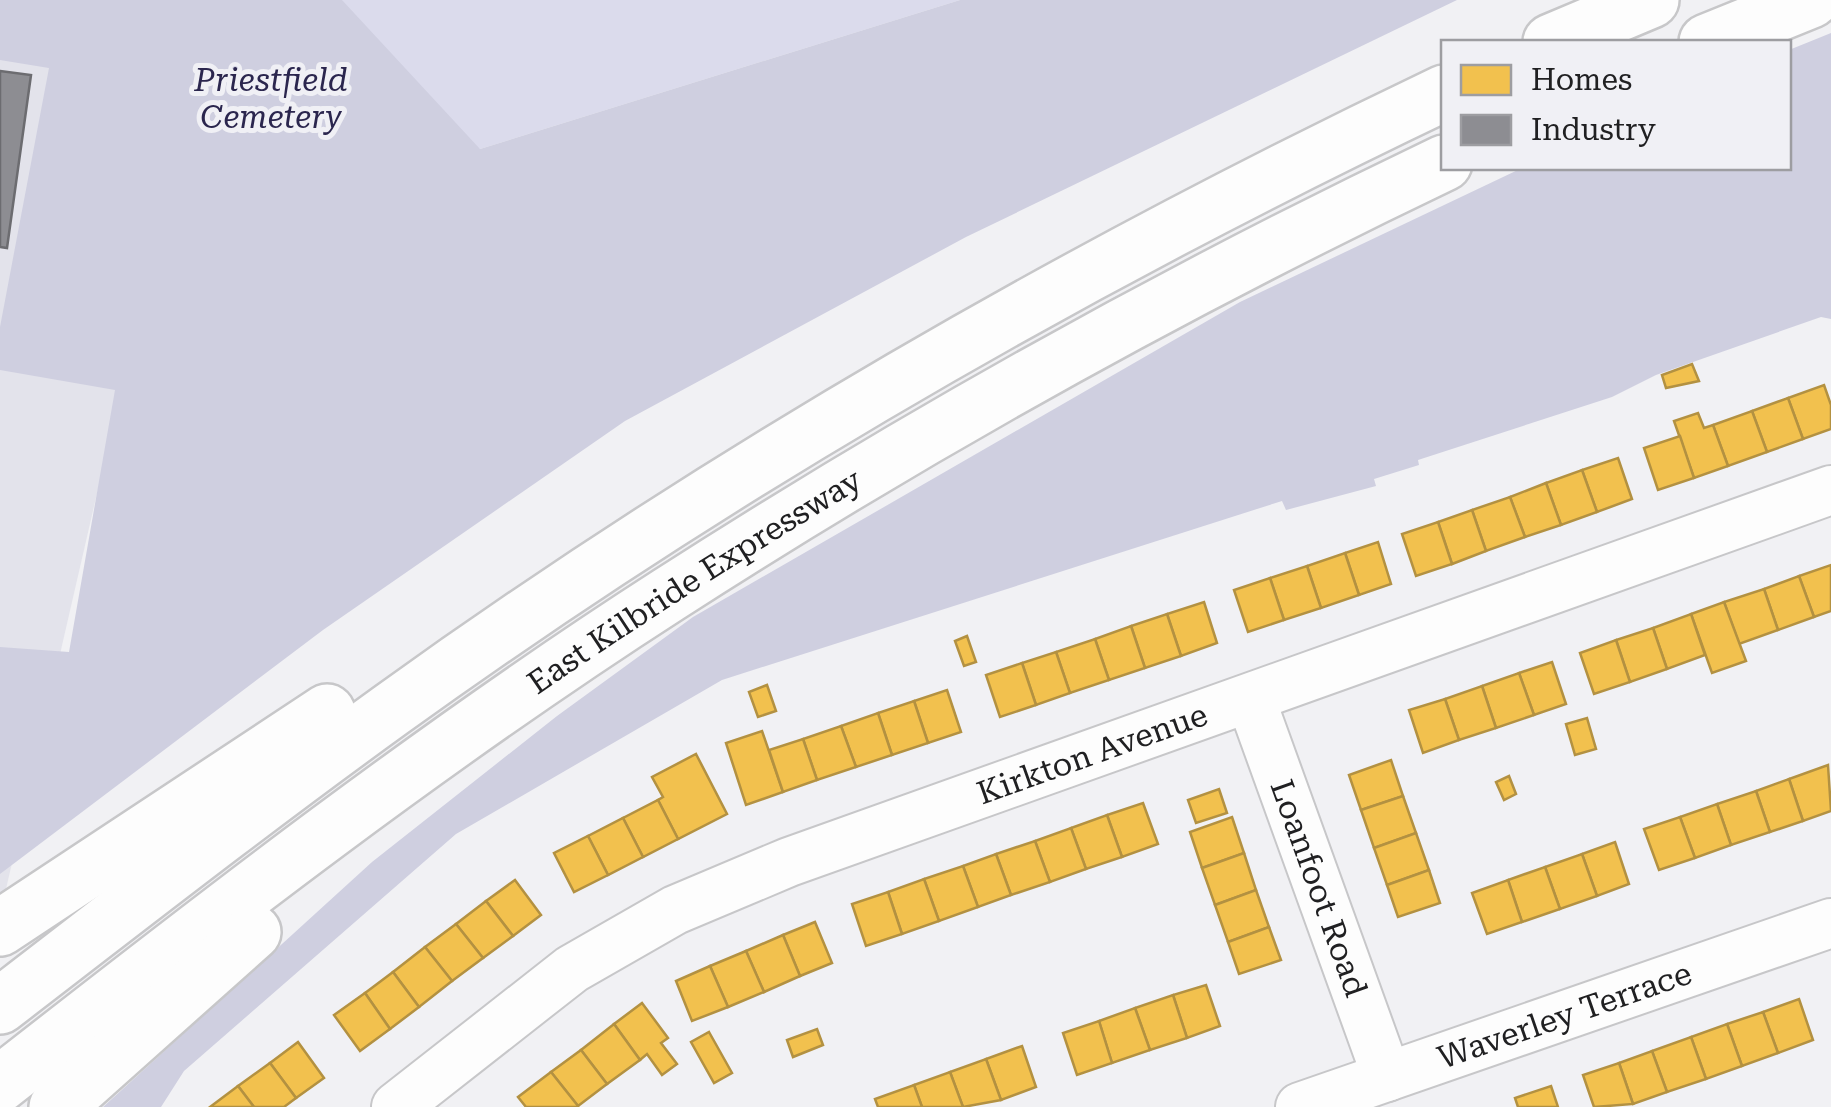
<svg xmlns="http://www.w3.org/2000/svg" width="1831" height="1107" viewBox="0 0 1831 1107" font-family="'Roboto Serif',serif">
<rect width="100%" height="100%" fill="#f1f1f4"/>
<path fill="#e3e3eb" d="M 0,0 L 77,0 L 158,228 L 6,889 L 0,893 Z"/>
<path fill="#dbdbec" d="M 77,0 L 960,0 L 480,149 Z"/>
<g fill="#cfcfe0">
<path d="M 0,0 L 342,0 L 480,149 L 960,0 L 1457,0 L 966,237 L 625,421 L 323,630 L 0,874 L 0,647 L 69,652 L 115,390 L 0,370 L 0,327 L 49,68 L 0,60 Z"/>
<path d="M 1831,33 L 1831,319 L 1821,317 L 1656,375 L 1612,397 L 1418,460 L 1419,465 L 1374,479 L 1376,486 L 1286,510 L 1282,501 L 722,680 L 456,834 L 184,1071 L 161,1107 L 103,1107 L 372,862 L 557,716 L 693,617 L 1240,302 L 1522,168 L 1788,168 L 1789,50 Z"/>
</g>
<g fill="#f2c14e" stroke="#b39141" stroke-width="2.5">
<path d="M 1692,364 L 1699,381 L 1666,388 L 1662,375 Z"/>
<path d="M 1824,385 L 1831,405 L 1831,429 L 1803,439 L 1788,398 Z"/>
<path d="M 1788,398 L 1803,439 L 1767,452 L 1752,411 Z"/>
<path d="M 1752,411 L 1767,452 L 1728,466 L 1713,425 Z"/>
<path d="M 1698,413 L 1704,428 L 1713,425 L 1728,466 L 1694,478 L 1674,421 Z"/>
<path d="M 1680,436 L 1694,478 L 1658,490 L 1644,448 Z"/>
<path d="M 1618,458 L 1632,499 L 1597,512 L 1582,470 Z"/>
<path d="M 1582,470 L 1597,512 L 1561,525 L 1546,483 Z"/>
<path d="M 1546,483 L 1561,525 L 1525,537 L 1510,497 Z"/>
<path d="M 1510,497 L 1525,537 L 1486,551 L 1472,510 Z"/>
<path d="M 1472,510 L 1486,551 L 1452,564 L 1438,522 Z"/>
<path d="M 1438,522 L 1452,564 L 1416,576 L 1402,534 Z"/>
<path d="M 1378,542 L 1391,584 L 1359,595 L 1345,553 Z"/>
<path d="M 1345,553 L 1359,595 L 1321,608 L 1307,566 Z"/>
<path d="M 1831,565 L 1831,611 L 1814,617 L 1799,576 Z"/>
<path d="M 1307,566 L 1321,608 L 1284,620 L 1270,578 Z"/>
<path d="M 1799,576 L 1814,617 L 1778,630 L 1764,589 Z"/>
<path d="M 1270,578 L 1284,620 L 1248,632 L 1234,590 Z"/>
<path d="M 1764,589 L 1778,630 L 1739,644 L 1724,602 Z"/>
<path d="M 1204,602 L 1217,643 L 1181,656 L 1167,614 Z"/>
<path d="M 1724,602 L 1746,661 L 1712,673 L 1691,614 Z"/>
<path d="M 1167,614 L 1181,656 L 1145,668 L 1131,626 Z"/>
<path d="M 1691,614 L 1705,655 L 1667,669 L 1653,628 Z"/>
<path d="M 1131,626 L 1145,668 L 1109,680 L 1095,639 Z"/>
<path d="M 1653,628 L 1667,669 L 1630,682 L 1616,640 Z"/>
<path d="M 967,636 L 976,662 L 964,666 L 955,641 Z"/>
<path d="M 1095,639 L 1109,680 L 1070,693 L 1056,652 Z"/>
<path d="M 1616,640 L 1630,682 L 1594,694 L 1580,653 Z"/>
<path d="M 1056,652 L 1070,693 L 1036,705 L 1022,663 Z"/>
<path d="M 1552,662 L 1566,704 L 1534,715 L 1519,673 Z"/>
<path d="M 1022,663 L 1036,705 L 1000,717 L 986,675 Z"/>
<path d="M 1519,673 L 1534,715 L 1496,728 L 1482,686 Z"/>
<path d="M 767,685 L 776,711 L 758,717 L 749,692 Z"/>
<path d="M 1482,686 L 1496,728 L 1459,740 L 1445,699 Z"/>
<path d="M 947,690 L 961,732 L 928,743 L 914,701 Z"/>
<path d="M 1445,699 L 1459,740 L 1423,753 L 1409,710 Z"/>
<path d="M 914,701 L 928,743 L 892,755 L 878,713 Z"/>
<path d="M 878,713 L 892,755 L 856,767 L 841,726 Z"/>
<path d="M 1587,718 L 1596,749 L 1575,755 L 1566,724 Z"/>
<path d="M 841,726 L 856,767 L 817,780 L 803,739 Z"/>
<path d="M 762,731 L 783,792 L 746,805 L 726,743 Z"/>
<path d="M 803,739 L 817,780 L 783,792 L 769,750 Z"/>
<path d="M 696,754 L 727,814 L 678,839 L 658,800 L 663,797 L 652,777 Z"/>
<path d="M 1391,760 L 1403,796 L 1361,810 L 1349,775 Z"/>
<path d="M 1828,765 L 1831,811 L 1803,821 L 1789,779 Z"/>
<path d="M 1509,776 L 1516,794 L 1504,800 L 1496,782 Z"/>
<path d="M 1789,779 L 1803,821 L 1770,832 L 1756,791 Z"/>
<path d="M 1219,789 L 1227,813 L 1196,823 L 1188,800 Z"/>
<path d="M 1756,791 L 1770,832 L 1731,845 L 1717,804 Z"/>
<path d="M 1403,796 L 1416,833 L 1374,848 L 1361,810 Z"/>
<path d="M 658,800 L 678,839 L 643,857 L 623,818 Z"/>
<path d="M 1143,803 L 1158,844 L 1122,857 L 1107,815 Z"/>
<path d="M 1717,804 L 1731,845 L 1695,858 L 1680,817 Z"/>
<path d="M 1107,815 L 1122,857 L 1086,869 L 1071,828 Z"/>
<path d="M 1232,817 L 1244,853 L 1202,868 L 1190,832 Z"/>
<path d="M 1680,817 L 1695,858 L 1659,870 L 1644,829 Z"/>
<path d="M 623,818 L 643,857 L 608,875 L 588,836 Z"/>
<path d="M 1071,828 L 1086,869 L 1050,882 L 1035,841 Z"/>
<path d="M 1416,833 L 1429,870 L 1387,885 L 1374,848 Z"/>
<path d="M 588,836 L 608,875 L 574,892 L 554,853 Z"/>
<path d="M 1035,841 L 1050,882 L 1011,895 L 996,854 Z"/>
<path d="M 1615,842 L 1629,884 L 1597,896 L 1582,854 Z"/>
<path d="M 1244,853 L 1256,890 L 1215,905 L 1202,868 Z"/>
<path d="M 996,854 L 1011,895 L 978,907 L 963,866 Z"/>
<path d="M 1582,854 L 1597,896 L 1560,909 L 1545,867 Z"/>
<path d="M 963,866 L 978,907 L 939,921 L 924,879 Z"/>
<path d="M 1545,867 L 1560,909 L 1522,922 L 1508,880 Z"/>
<path d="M 1429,870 L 1440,903 L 1398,917 L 1387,885 Z"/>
<path d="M 924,879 L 939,921 L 902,934 L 888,892 Z"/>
<path d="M 515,880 L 541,915 L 513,936 L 486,901 Z"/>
<path d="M 1508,880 L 1522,922 L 1487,934 L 1472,893 Z"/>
<path d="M 1256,890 L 1269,927 L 1228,942 L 1215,905 Z"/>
<path d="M 888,892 L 902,934 L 866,946 L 852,904 Z"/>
<path d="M 486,901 L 513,936 L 483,958 L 456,924 Z"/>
<path d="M 815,922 L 832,963 L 800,976 L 783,935 Z"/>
<path d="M 456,924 L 483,958 L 452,981 L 425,947 Z"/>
<path d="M 1269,927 L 1281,960 L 1239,974 L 1228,942 Z"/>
<path d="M 783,935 L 800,976 L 764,992 L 746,951 Z"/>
<path d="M 425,947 L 452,981 L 419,1007 L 393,972 Z"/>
<path d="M 746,951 L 764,992 L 728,1007 L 710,966 Z"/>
<path d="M 710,966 L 728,1007 L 692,1021 L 676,981 Z"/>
<path d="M 393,972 L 419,1007 L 390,1029 L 365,993 Z"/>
<path d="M 1206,985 L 1220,1026 L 1187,1038 L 1173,995 Z"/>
<path d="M 365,993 L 390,1029 L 360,1051 L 334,1015 Z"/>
<path d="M 1173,995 L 1187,1038 L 1150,1050 L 1135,1008 Z"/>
<path d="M 1799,999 L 1813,1040 L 1778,1053 L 1763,1012 Z"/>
<path d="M 642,1003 L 668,1038 L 661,1043 L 677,1064 L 662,1075 L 647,1054 L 640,1060 L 614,1024 Z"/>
<path d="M 1135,1008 L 1150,1050 L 1112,1063 L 1099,1021 Z"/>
<path d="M 1763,1012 L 1778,1053 L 1742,1066 L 1727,1024 Z"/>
<path d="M 1099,1021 L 1112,1063 L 1077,1075 L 1063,1033 Z"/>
<path d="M 614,1024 L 640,1060 L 607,1084 L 581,1050 Z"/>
<path d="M 1727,1024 L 1742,1066 L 1706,1079 L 1691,1037 Z"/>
<path d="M 817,1029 L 823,1045 L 793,1057 L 787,1040 Z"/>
<path d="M 709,1032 L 732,1073 L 714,1083 L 691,1042 Z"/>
<path d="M 1691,1037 L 1706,1079 L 1667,1092 L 1652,1051 Z"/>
<path d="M 298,1042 L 324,1078 L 296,1098 L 270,1063 Z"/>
<path d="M 1022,1046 L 1036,1087 L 1001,1100 L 986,1059 Z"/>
<path d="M 581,1050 L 607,1084 L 578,1106 L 551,1072 Z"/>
<path d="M 1652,1051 L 1667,1092 L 1633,1104 L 1619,1063 Z"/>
<path d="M 986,1059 L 1001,1100 L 963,1107 L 950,1072 Z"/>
<path d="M 270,1063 L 296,1098 L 284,1107 L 254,1107 L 238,1086 Z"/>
<path d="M 1619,1063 L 1633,1104 L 1594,1107 L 1583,1075 Z"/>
<path d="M 551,1072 L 578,1106 L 577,1107 L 526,1107 L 518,1097 Z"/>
<path d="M 950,1072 L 963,1107 L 922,1107 L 914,1085 Z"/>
<path d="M 914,1085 L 922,1107 L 878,1107 L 875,1099 Z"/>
<path d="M 238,1086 L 254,1107 L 210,1107 Z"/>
<path d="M 1551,1086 L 1558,1107 L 1518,1107 L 1515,1098 Z"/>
</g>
<path fill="#8d8d92" stroke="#6c6c70" stroke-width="2.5" d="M 0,71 L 31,75 L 7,248 L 0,247 Z"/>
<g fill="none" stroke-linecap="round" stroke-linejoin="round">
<defs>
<g id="minor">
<path id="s1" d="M 1251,700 L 1387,1077"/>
<path id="s2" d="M 396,1107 L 572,969 L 675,910 L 789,862 L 1831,490"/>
<path id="s3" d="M 1300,1107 L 1831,923"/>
</g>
<g id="trunk">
<path d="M 1551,42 L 1651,0"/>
<path d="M 1707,42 L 1811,0"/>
<path d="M 0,928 L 327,712"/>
<path d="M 0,1006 C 130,906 258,806 391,710 C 721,472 1077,268 1444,93"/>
<path id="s4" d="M 0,1084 C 217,914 436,744 668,595 C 918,434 1176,291 1444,163"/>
<path d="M 57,1107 L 253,932"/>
</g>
</defs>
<use href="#minor" stroke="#c7c7c9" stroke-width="52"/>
<use href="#trunk" stroke="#c7c7c9" stroke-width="60"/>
<use href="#minor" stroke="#fdfdfd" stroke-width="48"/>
<use href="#trunk" stroke="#fdfdfd" stroke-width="55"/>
</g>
<g text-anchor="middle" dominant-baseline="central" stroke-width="10" stroke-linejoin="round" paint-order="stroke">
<g font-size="32" font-style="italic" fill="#2b264e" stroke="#f0f0f5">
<text x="271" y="80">Priestfield<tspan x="271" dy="37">Cemetery</tspan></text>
</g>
<g font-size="32" fill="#202022" stroke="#f0f0f5">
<text stroke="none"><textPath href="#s4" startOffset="858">East Kilbride Expressway</textPath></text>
<text stroke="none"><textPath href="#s2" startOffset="788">Kirkton Avenue</textPath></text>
<text stroke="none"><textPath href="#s1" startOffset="200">Loanfoot Road</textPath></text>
<text stroke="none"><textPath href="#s3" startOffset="280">Waverley Terrace</textPath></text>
</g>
</g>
<rect x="1441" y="40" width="350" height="130" fill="#f0f0f5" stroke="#9d9da1" stroke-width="2.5"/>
<rect x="1461" y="65" width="50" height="30" fill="#f2c14e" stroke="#9d9da1" stroke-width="2.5"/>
<text x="1531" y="90" font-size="30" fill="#202022">Homes</text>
<rect x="1461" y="115" width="50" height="30" fill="#8d8d92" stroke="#9d9da1" stroke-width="2.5"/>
<text x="1531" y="140" font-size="30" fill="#202022">Industry</text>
</svg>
